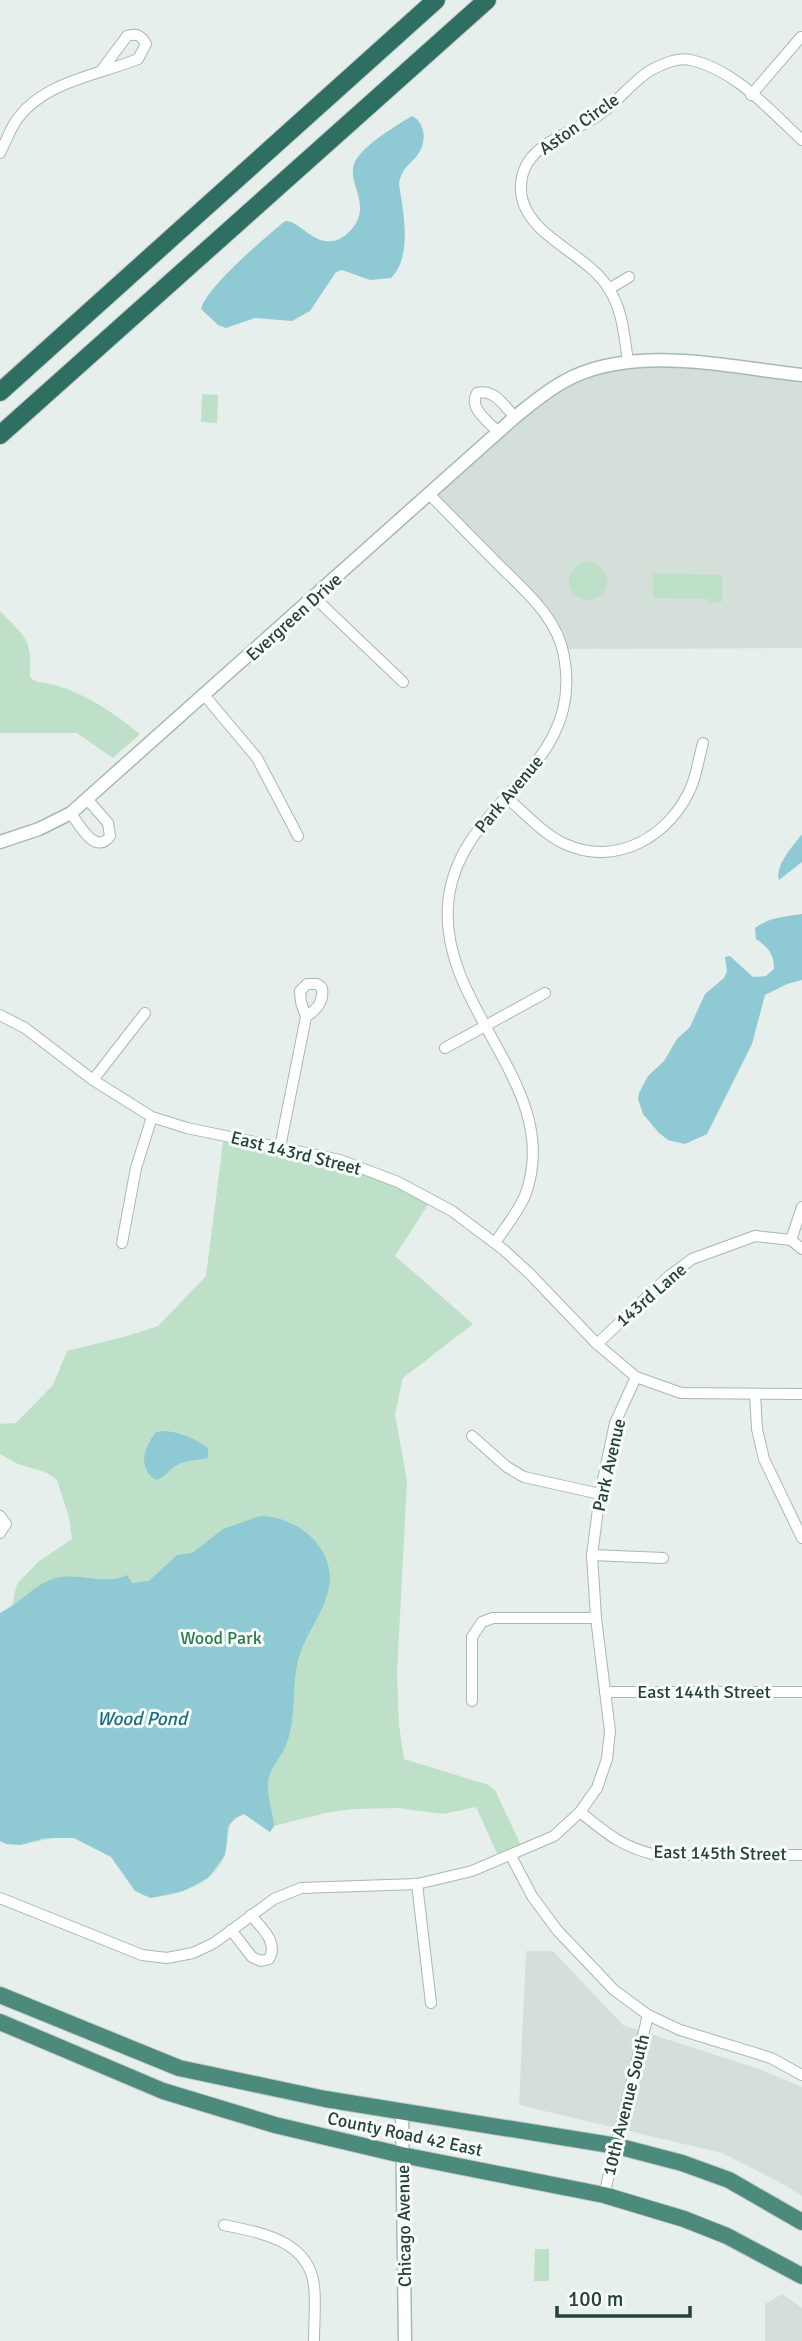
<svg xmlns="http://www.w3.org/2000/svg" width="802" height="2341" viewBox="0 0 802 2341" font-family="Signika,sans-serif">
<rect width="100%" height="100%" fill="#e6efeb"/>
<g fill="#d4dfda">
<path d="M 628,361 L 802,375 L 802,648 L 562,649 L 555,630 L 430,495 L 541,396 Z"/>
<path d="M 526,1951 L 553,1951 L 623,2025 L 759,2069 L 802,2087 L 802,2196 L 781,2183 L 722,2153 L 519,2105 Z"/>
<path d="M 782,2294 L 802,2308 L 802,2341 L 765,2341 L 765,2304 Z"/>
</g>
<g fill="#bfe0c8">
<path d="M 202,394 L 218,395 L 217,423 L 201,422 Z"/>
<circle cx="588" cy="581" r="19"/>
<path d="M 653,573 L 722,575 L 722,602 L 709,602 L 708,599 L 653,598 Z"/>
<path d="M 0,611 C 26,638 32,638 30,677 C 36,684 46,682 55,685 C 88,695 114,713 140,734 L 113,758 L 77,733 L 0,733 Z"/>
<path d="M 224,1135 L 340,1160 L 431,1200 L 395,1256 L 473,1324 L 403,1378 L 395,1414 L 407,1481 L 397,1673 L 399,1725 L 404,1759 L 489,1785 L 495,1790 L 523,1850 L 500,1860 L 476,1807 L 443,1814 L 398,1808 L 354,1809 L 330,1812 L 274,1826 L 270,1832 L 244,1814 C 221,1825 232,1834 225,1854 C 216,1882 183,1894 156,1897 C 131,1900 127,1870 111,1857 C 102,1850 83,1840 73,1838 C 49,1833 19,1852 0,1841 L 0,1613 L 12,1605 L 17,1584 L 38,1562 L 72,1539 L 69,1517 L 57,1480 L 47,1473 L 18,1464 L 0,1454 L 0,1424 L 16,1423 L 53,1385 L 67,1351 L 127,1336 L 158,1326 L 206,1276 Z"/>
<path d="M 535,2249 L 549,2249 L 549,2281 L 534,2281 Z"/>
</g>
<g fill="#8ec9d4">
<path d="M 412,116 C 424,122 427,138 420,151 C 413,164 402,165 399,184 C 403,211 413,256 391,278 L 370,280 L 342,270 L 336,272 L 310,311 L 292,321 L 255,318 L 226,328 L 218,325 L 201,309 C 208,285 264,239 285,221 C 301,221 311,244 333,241 C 340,240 346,235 351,230 C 373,205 347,184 354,164 C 360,147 397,125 412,116 Z"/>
<path d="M 802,834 L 802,862 L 779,880 C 775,865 793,846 802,834 Z"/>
<path d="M 802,914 L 802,980 L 787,984 L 765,995 L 752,1044 L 707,1134 L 685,1144 L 668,1140 L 659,1133 L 643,1114 L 638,1099 L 639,1093 L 648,1076 L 664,1061 L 677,1039 L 690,1027 L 705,994 L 724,978 L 727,971 L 725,957 L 730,956 L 753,977 L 766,976 L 774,969 C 774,954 768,947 756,939 L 755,928 C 769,917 785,917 802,914 Z"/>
<path d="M 165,1431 C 180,1432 196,1439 208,1448 L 208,1458 C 198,1460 188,1460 179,1464 C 169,1468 167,1477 156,1480 C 137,1468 144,1447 156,1432 Z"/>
<path d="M 260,1516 C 296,1516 336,1547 329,1587 C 324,1614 304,1635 298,1661 C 291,1689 297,1718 286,1745 C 280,1759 269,1769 268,1783 C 267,1797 273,1812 274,1826 L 270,1832 L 244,1814 L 235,1818 L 228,1826 L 225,1855 L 208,1878 L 183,1891 L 151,1898 L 135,1891 L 111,1857 L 74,1838 L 44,1838 L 21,1845 L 6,1844 L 0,1841 L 0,1613 C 21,1604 33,1584 56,1578 C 80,1572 106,1586 127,1575 L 132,1583 L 149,1581 L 177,1555 L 192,1553 L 223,1529 Z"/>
</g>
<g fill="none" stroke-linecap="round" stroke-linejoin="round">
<defs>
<g id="minor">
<path d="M 751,95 L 801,37"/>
<path d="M 0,153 C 5,143 9,133 14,124 C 40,82 96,76 138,59 L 146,44 C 141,35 136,33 127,36 L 101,71"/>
<path d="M 609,289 L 629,277"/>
<path d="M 628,361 C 624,336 623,311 609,289 C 589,255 530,237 522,198 C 519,185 522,169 531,158 C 549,136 580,130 603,112 C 619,100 633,81 651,70 C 663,64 677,57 691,60 C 736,70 770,111 802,140"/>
<path d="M 498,432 C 488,421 468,408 477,393 C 494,388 504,406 515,417"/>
<path d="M 430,495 C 451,516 472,538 493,559 C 520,587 557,615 564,656 C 586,773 456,799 448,905 C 440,1010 563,1087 526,1193 C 520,1210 505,1227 495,1243"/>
<path d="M 315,598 L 403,682"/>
<path d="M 205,696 L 257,758 L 298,836"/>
<path d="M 506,797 C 525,813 543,834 565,844 C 617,868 672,835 692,785 C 697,772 699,757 703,743"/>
<path d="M 71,813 C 79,825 96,856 110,836 L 108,823 L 87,799"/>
<path d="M 0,1015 L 25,1028 L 93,1080 L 152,1117 L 187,1128 L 340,1160 L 398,1182 L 452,1211 L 504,1250 L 530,1274 L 597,1344 L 636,1377 L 681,1393 L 802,1394"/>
<path d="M 445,1048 L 545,993"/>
<path d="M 93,1080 L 145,1013"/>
<path d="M 280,1147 L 306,1017 C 317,1009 324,1002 322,988 L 317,984 L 307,984 L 300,991 L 301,1002 L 306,1017"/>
<path d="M 791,1240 L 802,1207"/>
<path d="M 791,1240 L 802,1249"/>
<path d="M 122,1243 L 136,1168 L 152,1117"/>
<path d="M 597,1344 L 669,1276 L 692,1259 L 755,1236 L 791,1240"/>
<path d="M 755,1394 L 757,1429 L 764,1459 L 802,1538"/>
<path d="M 472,1436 L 507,1467 L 524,1477 L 600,1494"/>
<path d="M 0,1516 L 6,1524 L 0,1533"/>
<path d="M 592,1555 L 663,1558"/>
<path d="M 605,1692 L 802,1692"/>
<path d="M 472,1701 L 472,1637 L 482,1622 L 493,1618 L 596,1618"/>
<path d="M 580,1812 C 606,1833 623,1848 657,1855 L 802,1855"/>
<path d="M 511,1856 L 532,1896 L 557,1930 L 614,1990 L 648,2015 L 680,2030 L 771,2058 L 802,2075"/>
<path d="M 417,1884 L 431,2003"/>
<path d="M 0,1898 L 142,1955 L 167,1958 L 193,1953 L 214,1943 L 274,1899 L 301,1888 L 417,1884 L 472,1871 L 554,1836 L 580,1812 L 597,1788 L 607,1759 L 610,1731 L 596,1618 L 592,1555 L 600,1494 L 615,1423 L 636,1377"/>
<path d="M 231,1930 L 252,1957 L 261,1961 L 269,1959 C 279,1942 261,1928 251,1915"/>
<path d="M 604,2195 L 648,2015"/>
<path d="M 224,2225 C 261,2233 308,2240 314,2285 C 316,2303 314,2323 314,2341"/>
</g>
<g id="tertiary">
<path d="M 0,842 L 39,829 L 71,813 L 515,417 C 530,405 545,392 563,382 C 632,343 727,367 802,375"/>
<path d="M 402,2111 L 405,2341"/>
</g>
<g id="trunk">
<path d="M 0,1995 L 179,2068 L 325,2099 L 617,2146 L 682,2163 L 729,2180 L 802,2222"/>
<path d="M 0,2022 L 163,2091 L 275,2125 L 402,2155 L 604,2195 L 684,2219 L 727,2236 L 802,2276"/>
</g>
<g id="motorway">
<path d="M 0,392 L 436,0"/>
<path d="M 0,435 L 487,0"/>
</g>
</defs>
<use href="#minor" stroke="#a8b8b2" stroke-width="12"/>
<use href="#tertiary" stroke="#a8b8b2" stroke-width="15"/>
<use href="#trunk" stroke="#c2cac8" stroke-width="18"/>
<use href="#motorway" stroke="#c2cac8" stroke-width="20"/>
<use href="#minor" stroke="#fff" stroke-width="10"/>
<use href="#tertiary" stroke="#fff" stroke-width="12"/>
<use href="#trunk" stroke="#4c8a7c" stroke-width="16"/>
<use href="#motorway" stroke="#2f6f62" stroke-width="18"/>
</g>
<g text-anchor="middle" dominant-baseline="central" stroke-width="6" stroke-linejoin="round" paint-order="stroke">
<g font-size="18" fill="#24423a" stroke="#f7fbf9">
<text transform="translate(579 124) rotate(-35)">Aston Circle</text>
<text transform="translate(294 617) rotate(-42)">Evergreen Drive</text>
<text transform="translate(509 794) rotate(-50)">Park Avenue</text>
<text transform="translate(296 1153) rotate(14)">East 143rd Street</text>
<text transform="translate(651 1295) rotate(-41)">143rd Lane</text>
<text transform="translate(609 1465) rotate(-77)">Park Avenue</text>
<text x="704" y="1692">East 144th Street</text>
<text transform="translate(720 1853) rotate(1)">East 145th Street</text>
<text transform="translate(626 2105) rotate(-76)">10th Avenue South</text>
<text transform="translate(405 2134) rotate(12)">County Road 42 East</text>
<text transform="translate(404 2226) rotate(-91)">Chicago Avenue</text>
</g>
<g font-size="18" fill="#2d7a4b" stroke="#f7fbf9">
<text x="221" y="1638">Wood Park</text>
</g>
<g font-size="19" font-style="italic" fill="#1c6f80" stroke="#f7fbf9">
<text x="142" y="1719">Wood Pond</text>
</g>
</g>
<path d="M557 2306v10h133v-10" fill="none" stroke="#24423a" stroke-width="3.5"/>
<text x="568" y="2306" font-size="21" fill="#24423a" stroke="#f7fbf9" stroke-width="5" paint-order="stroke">100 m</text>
</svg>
